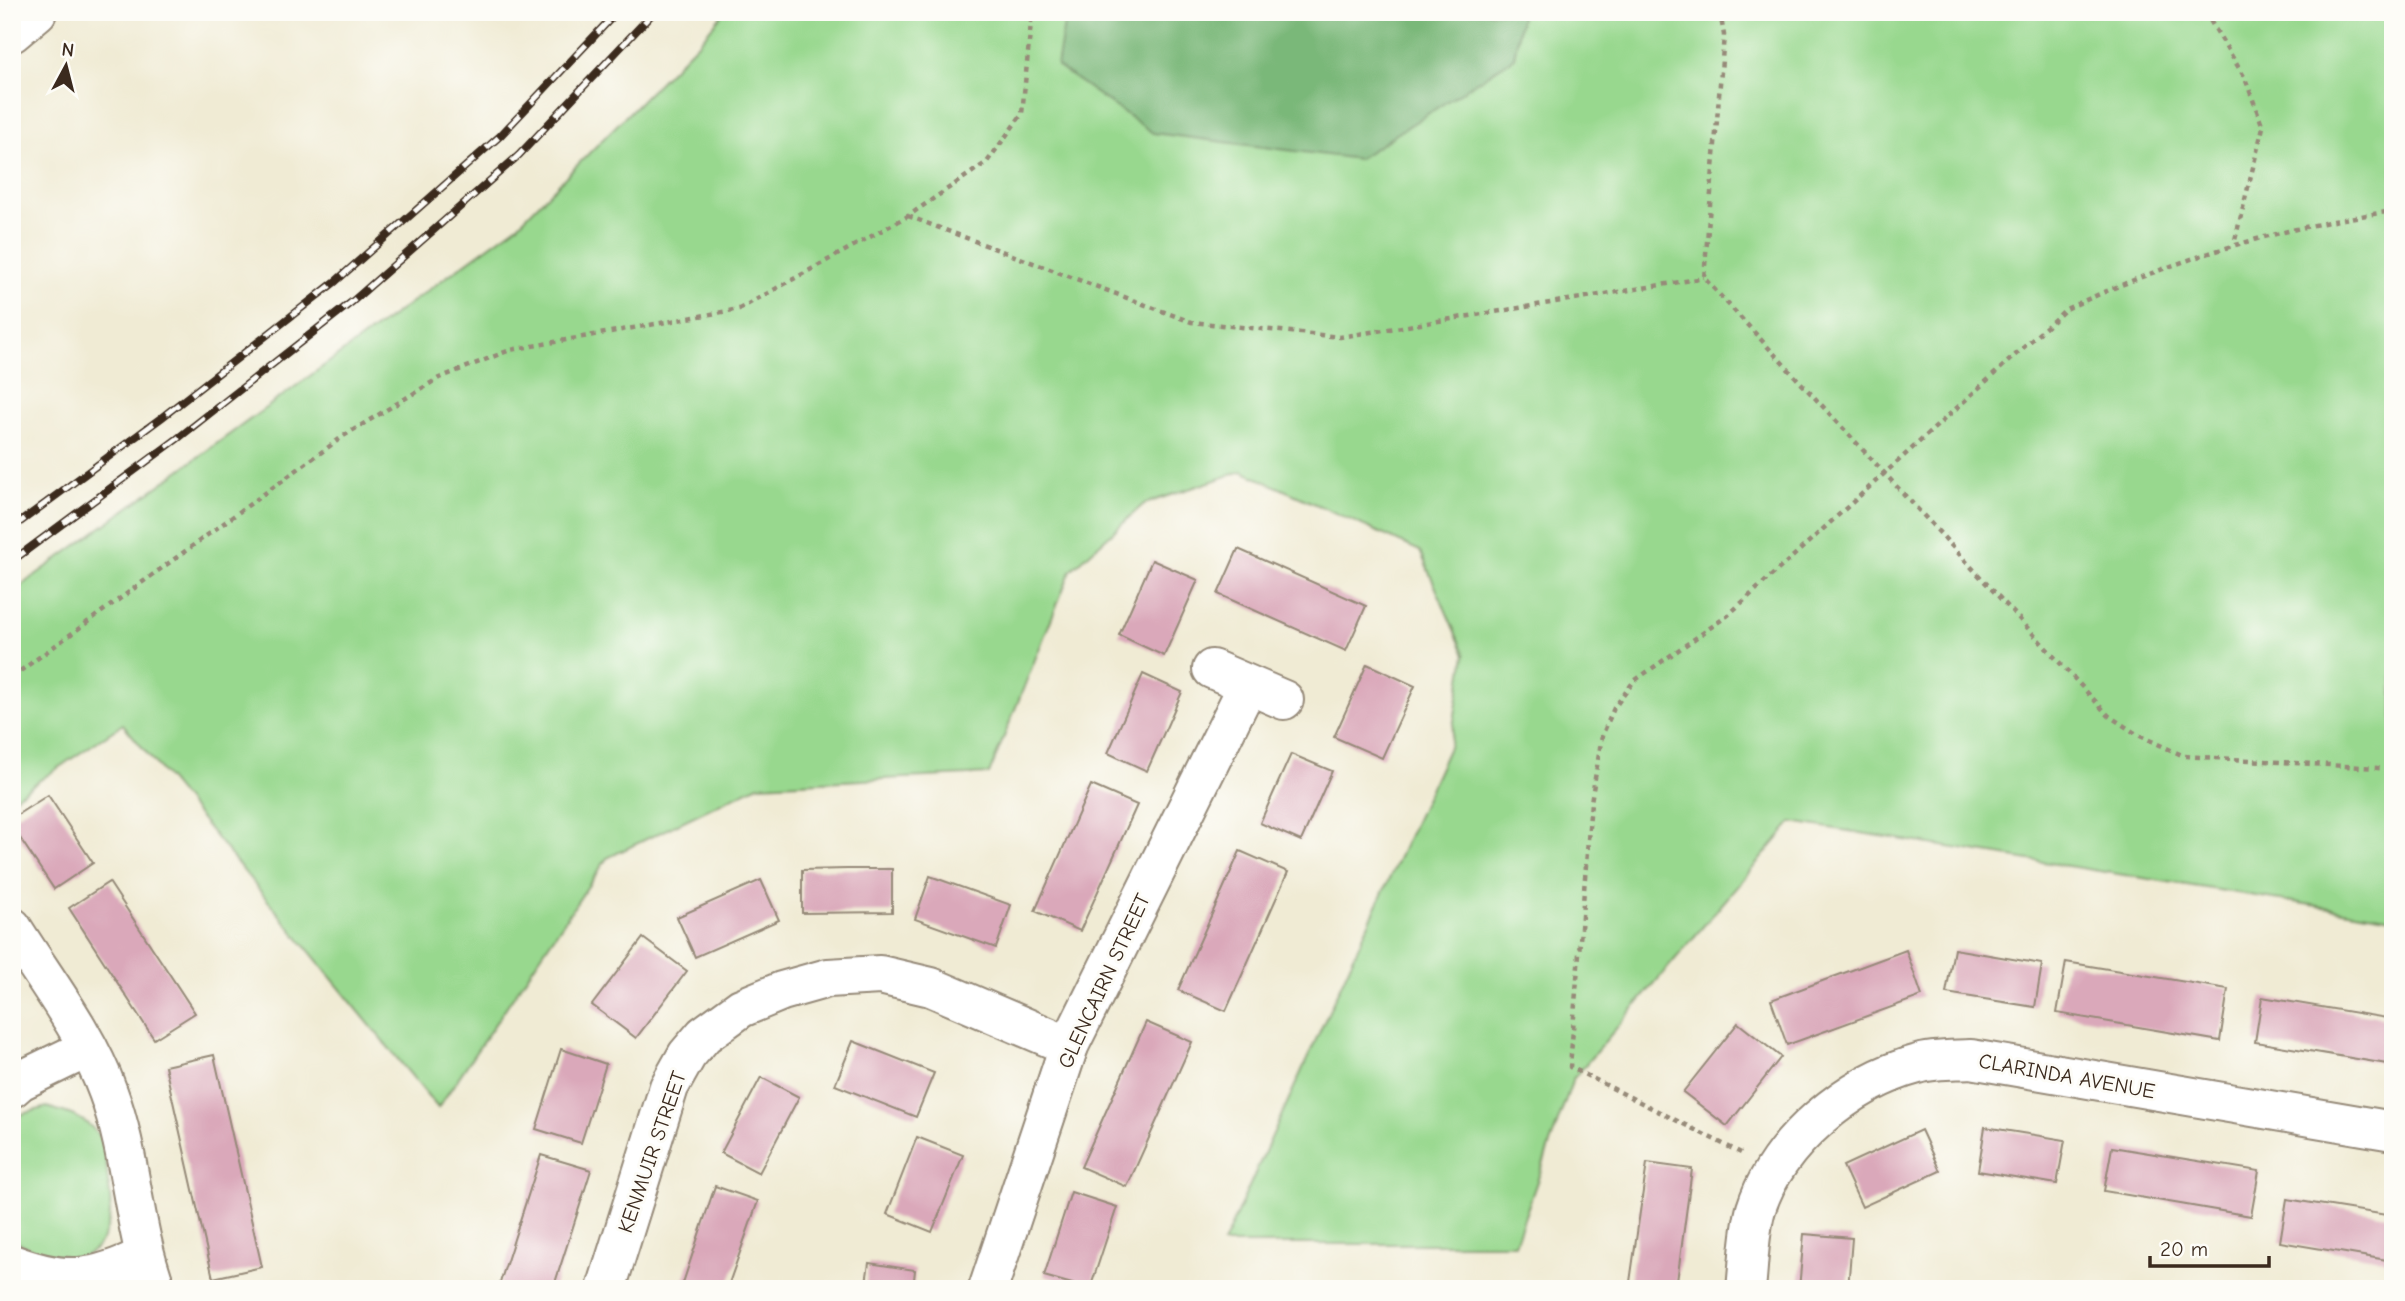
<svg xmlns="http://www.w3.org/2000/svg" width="2405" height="1301" viewBox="0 0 2405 1301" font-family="'Comic Neue',sans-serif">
<rect width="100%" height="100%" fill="#fdfcf7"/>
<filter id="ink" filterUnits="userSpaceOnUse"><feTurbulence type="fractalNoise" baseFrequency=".0143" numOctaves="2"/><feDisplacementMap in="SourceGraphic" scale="14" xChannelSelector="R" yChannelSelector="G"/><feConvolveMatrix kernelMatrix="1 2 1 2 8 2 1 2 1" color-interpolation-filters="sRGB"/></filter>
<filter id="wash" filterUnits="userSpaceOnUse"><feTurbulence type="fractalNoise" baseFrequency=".00686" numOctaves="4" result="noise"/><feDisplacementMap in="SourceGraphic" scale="28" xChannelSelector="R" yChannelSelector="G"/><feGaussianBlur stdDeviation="1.57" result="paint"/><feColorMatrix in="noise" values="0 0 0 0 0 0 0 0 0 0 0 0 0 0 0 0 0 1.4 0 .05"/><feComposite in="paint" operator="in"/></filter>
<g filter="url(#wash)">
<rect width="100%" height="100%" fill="#f0ebd4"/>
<g fill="#98d88e" stroke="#6a8156" stroke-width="2">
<path d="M 724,12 L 2384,12 L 2393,20 L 2393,918 L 1792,822 L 1573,1079 L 1515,1244 L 1223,1244 L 1450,745 L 1465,655 L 1420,551 L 1242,471 L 1144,504 L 1071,570 L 989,774 L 758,785 L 607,858 L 438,1108 L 123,724 L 12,799 L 12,592 L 518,225 L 701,40 Z"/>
<path d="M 47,1107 C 68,1113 89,1118 101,1139 C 107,1149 106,1169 108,1181 C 115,1219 107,1265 57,1258 C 42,1256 26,1246 12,1239 L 12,1117 Z"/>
</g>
<path fill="#7ab879" stroke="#5a714c" stroke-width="2" d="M 1066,12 L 1522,12 L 1514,58 L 1358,159 L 1153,133 L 1057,66 Z"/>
<g id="blocks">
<g fill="#daa8ba">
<path d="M 1238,549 L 1366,606 L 1346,651 L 1218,594 Z"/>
<path d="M 1152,560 L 1198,580 L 1164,656 L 1119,635 Z"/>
<path d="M 1367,664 L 1415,686 L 1382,758 L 1334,737 Z"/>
<path d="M 1143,674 L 1182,692 L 1147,771 L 1108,753 Z"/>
<path d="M 1291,754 L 1332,771 L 1301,841 L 1260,823 Z"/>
<path d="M 1091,785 L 1137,805 L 1080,931 L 1035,911 Z"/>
<path d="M 48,795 L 93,863 L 54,889 L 12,826 L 12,818 Z"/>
<path d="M 1240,851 L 1288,872 L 1226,1011 L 1178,990 Z"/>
<path d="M 847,869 L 892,869 L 892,912 L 802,913 L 802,870 Z"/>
<path d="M 930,876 L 1011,905 L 996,948 L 915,919 Z"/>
<path d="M 761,880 L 779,920 L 695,957 L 677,917 Z"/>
<path d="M 109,882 L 195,1013 L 154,1039 L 69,908 Z"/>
<path d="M 643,938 L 687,971 L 636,1038 L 592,1005 Z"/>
<path d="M 1954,949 L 2042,964 L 2035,1007 L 1946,993 Z"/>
<path d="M 1906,950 L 1922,996 L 1787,1045 L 1771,1000 Z"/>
<path d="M 2066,962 L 2228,989 L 2220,1041 L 2057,1013 Z"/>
<path d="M 2262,997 L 2393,1019 L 2393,1065 L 2255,1042 Z"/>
<path d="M 1146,1022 L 1192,1042 L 1127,1187 L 1081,1167 Z"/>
<path d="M 1738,1023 L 1781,1057 L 1727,1126 L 1683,1092 Z"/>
<path d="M 853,1041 L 934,1073 L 916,1117 L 835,1085 Z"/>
<path d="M 561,1049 L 606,1064 L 581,1143 L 536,1129 Z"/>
<path d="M 214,1055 L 262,1267 L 213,1278 L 165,1066 Z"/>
<path d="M 761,1077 L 799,1097 L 759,1173 L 721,1153 Z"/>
<path d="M 1985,1127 L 2065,1140 L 2057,1184 L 1978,1171 Z"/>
<path d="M 1921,1130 L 1940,1171 L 1862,1207 L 1843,1166 Z"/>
<path d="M 917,1137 L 963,1155 L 932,1232 L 887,1214 Z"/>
<path d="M 2112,1147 L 2259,1171 L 2251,1216 L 2104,1191 Z"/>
<path d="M 541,1155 L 591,1170 L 580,1205 L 553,1289 L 498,1289 Z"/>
<path d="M 1647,1163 L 1692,1169 L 1676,1289 L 1629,1289 Z"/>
<path d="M 715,1186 L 758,1201 L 727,1289 L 681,1289 Z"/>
<path d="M 1071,1192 L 1117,1207 L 1090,1289 L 1044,1276 Z"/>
<path d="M 2287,1199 L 2393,1216 L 2393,1261 L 2280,1242 Z"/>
<path d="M 1804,1234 L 1852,1238 L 1848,1289 L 1799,1289 Z"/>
<path d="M 869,1263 L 915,1270 L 913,1289 L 865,1289 Z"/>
</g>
</g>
</g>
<g filter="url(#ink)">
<use href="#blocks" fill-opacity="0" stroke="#968a79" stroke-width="2"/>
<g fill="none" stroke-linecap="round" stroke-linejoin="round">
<defs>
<g id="minor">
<path d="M 12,33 L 37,12"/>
<path d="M 1212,669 L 1284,700"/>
<path d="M 12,927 C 45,980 87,1033 108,1092 C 132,1156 132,1225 156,1289"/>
<path d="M 12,1088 L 20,1081 L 88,1048"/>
<path d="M 12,1264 C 65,1284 94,1281 144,1256"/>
<path d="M 606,1289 L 669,1087 L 687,1055 L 704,1035 L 741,1008 L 782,991 L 828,978 L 880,975 L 931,987 L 1069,1046"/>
<path d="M 988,1289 L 1069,1046 L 1248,685"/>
<path d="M 1746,1289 C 1749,1263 1749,1233 1756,1209 C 1777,1142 1850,1082 1918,1064 C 1934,1059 1954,1060 1971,1059 L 2393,1131"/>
</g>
</defs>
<use href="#minor" stroke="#968a79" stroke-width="42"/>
<g stroke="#968a79" stroke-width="4.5" stroke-dasharray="5 5" stroke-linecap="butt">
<path d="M 1720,12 L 1724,35 L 1704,278 L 2109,716 L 2138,735 L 2184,756 L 2393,769"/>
<path d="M 2205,12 L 2245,78 L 2263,127 L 2234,244"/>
<path d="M 908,216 L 1191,322 L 1340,337 L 1704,278"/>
<path d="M 12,677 L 345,435 L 439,378 L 510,350 L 739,309 L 908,216 L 987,162 L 1022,114 L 1032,12"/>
<path d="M 1741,1153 L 1570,1067 L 1591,802 L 1602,736 L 1614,708 L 1634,681 L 1727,616 L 2066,309 C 2170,261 2279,227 2393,211"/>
</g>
<use href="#minor" stroke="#fff" stroke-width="38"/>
<defs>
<g id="rail">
<path d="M 12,528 L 161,418 L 336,281 L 500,136 L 617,12"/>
<path d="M 12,561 L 177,439 L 353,301 L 519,155 L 654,12"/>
</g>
</defs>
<use href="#rail" stroke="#3b2a1e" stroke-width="8"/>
<use href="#rail" stroke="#fdfcf7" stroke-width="5" stroke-dasharray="16" stroke-linecap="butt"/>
</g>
</g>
<g text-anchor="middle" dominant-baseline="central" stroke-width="6" stroke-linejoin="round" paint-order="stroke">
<g font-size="21" fill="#3b2a1e" stroke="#fdfcf7">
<text transform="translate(1104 981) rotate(-65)">GLENCAIRN STREET</text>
<text transform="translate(2067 1076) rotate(10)">CLARINDA AVENUE</text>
<text transform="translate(652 1152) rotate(-71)">KENMUIR STREET</text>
</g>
</g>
<rect width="2405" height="1301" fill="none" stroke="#fdfcf7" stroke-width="42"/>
<g transform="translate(66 66) rotate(7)" stroke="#fdfcf7" stroke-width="5" paint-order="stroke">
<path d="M0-5L12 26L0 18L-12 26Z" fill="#3b2a1e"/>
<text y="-10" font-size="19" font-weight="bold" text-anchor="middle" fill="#3b2a1e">N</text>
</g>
<path d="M2150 1256v10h119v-10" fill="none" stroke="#3b2a1e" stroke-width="3.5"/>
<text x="2160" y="1256" font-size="21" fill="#3b2a1e" stroke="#fdfcf7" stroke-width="5" paint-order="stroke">20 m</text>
</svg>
